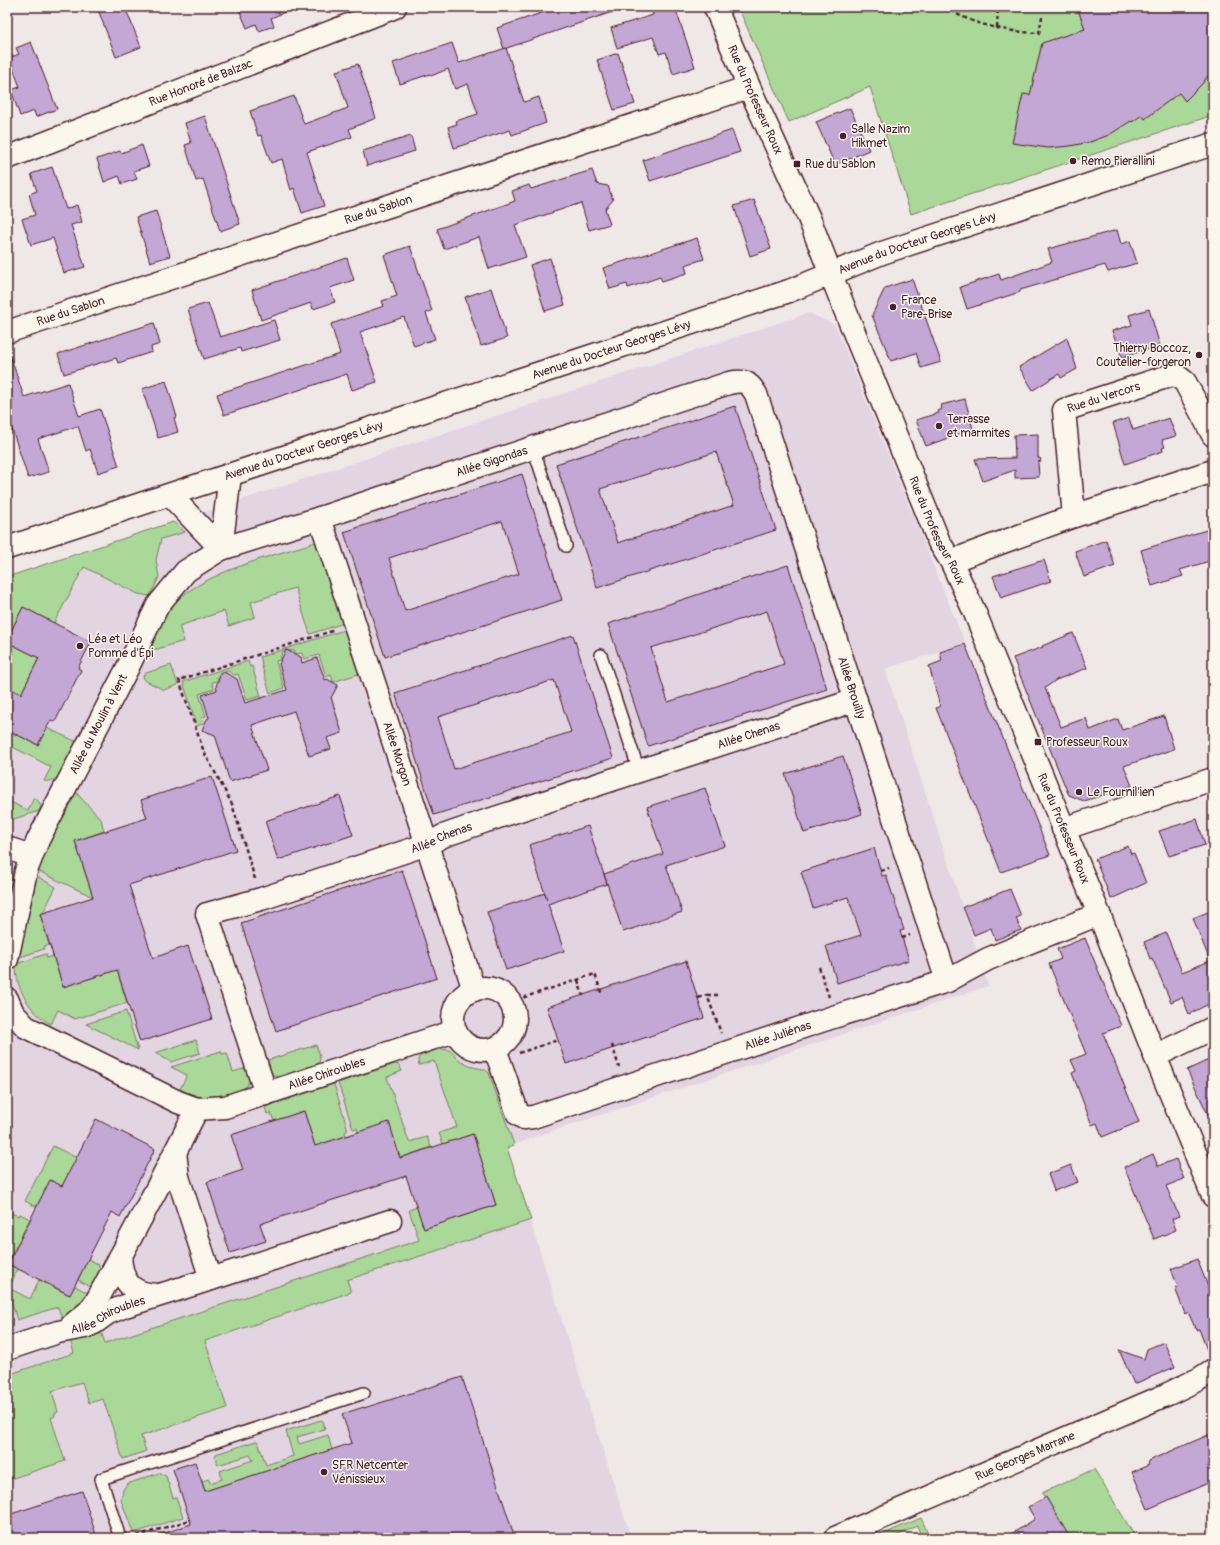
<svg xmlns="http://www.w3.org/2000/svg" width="1220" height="1545" viewBox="0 0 1220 1545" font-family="Pangolin,sans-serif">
<rect width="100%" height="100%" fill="#f0e7e7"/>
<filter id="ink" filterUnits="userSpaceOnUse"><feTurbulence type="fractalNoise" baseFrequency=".025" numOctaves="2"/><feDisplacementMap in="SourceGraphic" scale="8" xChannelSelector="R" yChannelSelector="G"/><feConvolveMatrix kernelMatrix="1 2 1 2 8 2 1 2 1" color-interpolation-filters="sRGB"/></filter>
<g filter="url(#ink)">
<path fill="#e2d4e1" d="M 809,313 L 835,325 L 965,643 L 885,669 L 988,986 L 537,1136 L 507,1148 L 631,1538 L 7,1538 L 7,577 Z"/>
<g fill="#aad898" stroke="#7a7c62">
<path d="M 738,7 L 1213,7 L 1213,115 L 911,214 L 870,87 L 789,122 Z"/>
<path d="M 173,522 L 185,532 L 161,539 L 156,560 L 159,577 L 150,596 L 138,594 L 84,567 L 54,623 L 23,607 L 7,639 L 7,577 Z"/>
<path d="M 316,542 L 344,623 L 310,634 L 295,588 L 251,602 L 255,617 L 229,626 L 224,611 L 179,626 L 184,641 L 157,649 L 153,649 C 149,641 155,634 159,627 C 163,619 167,610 174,603 C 207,571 272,556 316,542 Z"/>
<path d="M 347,629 L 361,673 L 333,682 L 331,675 L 326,677 L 319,655 L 304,659 L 302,653 L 297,654 L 294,651 L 286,650 L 282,652 L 280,660 L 276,661 L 284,688 L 270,693 L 261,663 L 262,663 L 260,657 Z"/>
<path d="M 7,642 L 39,658 L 21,694 L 7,687 Z"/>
<path d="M 248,661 L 250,667 L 252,666 L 261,696 L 247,700 L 238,674 L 234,675 L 228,671 L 219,673 L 217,681 L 212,682 L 214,689 L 199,694 L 206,716 L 202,718 L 204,723 L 197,726 L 183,682 Z"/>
<path d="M 171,665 L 178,685 L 164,690 L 144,680 L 143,676 L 146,673 Z"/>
<path d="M 47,728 L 77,742 L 59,776 C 54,780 50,782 44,781 L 51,767 L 7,744 L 7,730 L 38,745 Z"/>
<path d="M 74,792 L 77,792 L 79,796 L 101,819 L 104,831 L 75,841 L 93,897 L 36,870 L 37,864 Z"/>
<path d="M 34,797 L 39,802 L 41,807 L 39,811 L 7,821 L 7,800 L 28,811 Z"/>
<path d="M 35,877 L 38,877 L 56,887 L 43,913 L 40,914 L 49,945 L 44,947 L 44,949 L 17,958 Z"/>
<path d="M 46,954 L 47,958 L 53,956 L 63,987 L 117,970 L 127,1003 L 75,1019 L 58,1010 L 51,1024 C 30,1013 15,988 16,964 Z"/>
<path d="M 126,1011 L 138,1050 L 86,1024 Z"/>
<path d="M 196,1040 L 200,1053 L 171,1062 L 155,1053 Z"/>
<path d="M 316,1045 C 319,1053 323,1060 316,1066 C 309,1069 302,1071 294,1074 C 277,1079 272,1079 265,1061 Z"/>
<path d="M 439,1049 L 449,1050 C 456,1056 461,1063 470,1066 C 477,1069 484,1067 489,1073 L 514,1145 L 507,1148 L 531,1220 L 347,1280 L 351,1292 L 205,1341 L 227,1408 L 141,1436 L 146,1451 L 123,1459 L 103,1399 L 89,1403 L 82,1382 L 52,1391 L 58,1412 L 54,1414 L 55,1416 L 51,1418 L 65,1461 L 7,1480 L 7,1375 L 74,1353 L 70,1339 L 100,1329 L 105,1343 L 419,1240 L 409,1210 L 417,1207 L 424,1229 L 496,1205 L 473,1134 L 443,1144 L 439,1133 L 457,1127 L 434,1061 L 419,1065 L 418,1059 L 420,1056 Z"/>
<path d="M 221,1051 L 222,1054 L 227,1053 L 233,1072 L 249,1067 C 250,1072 251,1077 249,1082 C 243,1096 210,1099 197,1096 C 191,1095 185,1091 180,1089 L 187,1075 L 171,1067 Z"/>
<path d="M 395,1064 L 399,1065 L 402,1071 L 387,1077 L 409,1142 L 427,1137 L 431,1147 L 400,1158 L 389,1123 L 358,1132 L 357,1128 L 353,1129 L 338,1083 Z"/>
<path d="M 334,1084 L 348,1130 L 345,1132 L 346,1136 L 315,1146 L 304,1111 L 274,1121 L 271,1113 L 267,1114 L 265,1107 Z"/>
<path d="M 53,1146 L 77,1158 L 62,1186 L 50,1181 L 36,1207 L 25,1201 Z"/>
<path d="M 7,1211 L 18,1216 L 20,1214 L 30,1219 L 11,1256 L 8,1254 L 7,1250 Z"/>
<path d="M 7,1257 L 10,1258 L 8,1264 L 18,1269 L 9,1288 L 30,1299 L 39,1280 L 69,1295 L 75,1286 L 90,1294 L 82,1308 L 63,1321 L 58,1307 L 17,1320 L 7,1287 Z"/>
<path d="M 88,1259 L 98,1264 L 101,1270 L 92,1288 L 78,1280 Z"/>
<path d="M 321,1420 L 323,1421 L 325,1429 L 297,1437 L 299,1444 L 328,1435 L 332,1450 L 205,1491 L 202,1481 L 209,1479 L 210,1483 L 222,1479 L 220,1471 L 253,1460 L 250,1455 L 218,1465 L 215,1456 L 216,1454 L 256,1441 L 258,1442 L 266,1465 L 293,1456 L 286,1431 Z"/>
<path d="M 1094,1469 L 1136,1538 L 1070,1538 L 1042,1493 Z"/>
<path d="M 159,1473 L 166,1476 L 173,1498 L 176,1497 L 183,1517 L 137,1532 L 133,1532 L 121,1500 L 123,1490 L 127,1484 Z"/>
<path d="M 7,1511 L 8,1515 L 16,1538 L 7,1538 Z"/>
<path d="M 921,1518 L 930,1538 L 922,1538 L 917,1526 L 892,1538 L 874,1538 Z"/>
</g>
<g fill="#c3a7d4" stroke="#4a1f2b" fill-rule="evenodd">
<path d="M 97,7 L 125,7 L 141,47 L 116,57 Z"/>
<path d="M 238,7 L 297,7 L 271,18 L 274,26 L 259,31 L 256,24 L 247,28 Z"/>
<path d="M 559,7 L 618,7 L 618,10 L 504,49 L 497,28 Z"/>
<path d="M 651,7 L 675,7 L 695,67 L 673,74 L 666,52 L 659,54 L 653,37 L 617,48 L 611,28 L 653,15 Z"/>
<path d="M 1077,7 L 1213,7 L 1213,69 L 1202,84 L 1185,101 L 1179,93 L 1145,119 L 1142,115 L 1132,122 L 1131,121 L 1109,135 L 1090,142 L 1070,146 L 1048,148 L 1012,143 L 1023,94 L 1030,95 L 1042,43 L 1085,29 Z"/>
<path d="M 31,42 L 57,109 L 36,117 L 34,111 L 20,116 L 11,90 L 20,87 L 9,58 L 19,54 L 16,48 Z"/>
<path d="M 452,43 L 459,63 L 506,48 L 524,102 L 539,97 L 546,123 L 512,135 L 510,130 L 454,148 L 448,127 L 457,124 L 456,121 L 478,114 L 468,84 L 455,89 L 448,69 L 431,76 L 430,74 L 400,84 L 393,63 Z"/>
<path d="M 618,53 L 635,104 L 614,110 L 597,60 Z"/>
<path d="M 358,64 L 376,118 L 349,129 L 352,137 L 307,152 L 324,206 L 302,213 L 294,188 L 291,190 L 282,159 L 271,163 L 261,135 L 258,136 L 250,111 L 294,96 L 304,124 L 348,108 L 336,71 Z"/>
<path d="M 850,108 L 869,150 L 835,165 L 816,122 Z"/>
<path d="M 205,116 L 240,224 L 220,231 L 203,179 L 196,181 L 185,145 L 191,143 L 185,123 Z"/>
<path d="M 732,130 L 740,152 L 650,181 L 643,160 Z"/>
<path d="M 411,136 L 415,151 L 367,166 L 363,151 Z"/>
<path d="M 142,145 L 149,166 L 134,171 L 137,179 L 122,184 L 119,176 L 104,182 L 97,159 L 120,151 L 121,153 Z"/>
<path d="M 52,167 L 66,209 L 77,205 L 82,222 L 71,225 L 85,267 L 64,273 L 53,238 L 31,245 L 22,219 L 35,215 L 29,194 L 37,191 L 31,174 Z"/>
<path d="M 592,170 L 597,184 L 608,186 L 613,200 L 605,209 L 610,224 L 589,230 L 581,203 L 515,225 L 526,257 L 489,269 L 479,237 L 444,249 L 437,229 L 515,201 L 512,191 L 529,185 L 531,189 Z"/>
<path d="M 754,200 L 771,249 L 750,256 L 734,206 Z"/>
<path d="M 156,211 L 170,256 L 150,262 L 136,217 Z"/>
<path d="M 1117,230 L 1121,244 L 1130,241 L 1137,263 L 1108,272 L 1105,265 L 1020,290 L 1020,292 L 967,309 L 960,287 L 999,274 L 1001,280 L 1030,270 L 1052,262 L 1048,249 Z"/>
<path d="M 697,238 L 704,259 L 685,265 L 687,273 L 662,281 L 660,277 L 628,288 L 627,284 L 610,289 L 603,268 Z"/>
<path d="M 410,246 L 432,311 L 426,313 L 435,339 L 414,346 L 404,317 L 360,332 L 377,382 L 352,390 L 347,374 L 224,415 L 217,394 L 340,354 L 331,324 L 384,306 L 382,301 L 397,296 L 384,255 Z"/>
<path d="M 347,258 L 354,280 L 330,288 L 335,302 L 313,309 L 311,303 L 261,320 L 252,290 Z"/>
<path d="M 550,258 L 565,305 L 545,311 L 530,265 Z"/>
<path d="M 912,279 L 941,362 L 921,368 L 916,353 L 891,361 L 872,315 L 885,288 Z"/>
<path d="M 491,288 L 507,338 L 481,346 L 465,297 Z"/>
<path d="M 208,303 L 220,337 L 274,320 L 280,340 L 241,352 L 240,348 L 204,359 L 188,309 Z"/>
<path d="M 1149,309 L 1160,346 L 1122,357 L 1112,331 L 1132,325 L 1129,315 Z"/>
<path d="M 154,323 L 160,344 L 151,347 L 152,352 L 118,363 L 116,358 L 64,374 L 58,354 Z"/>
<path d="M 1067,338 L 1077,369 L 1061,378 L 1059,374 L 1033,390 L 1019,367 Z"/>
<path d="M 10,355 L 24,397 L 68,383 L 79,416 L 100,409 L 119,466 L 98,473 L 90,449 L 86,451 L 78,426 L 38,439 L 49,472 L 28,478 L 7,414 L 7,356 Z"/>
<path d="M 166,381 L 177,417 L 174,418 L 178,432 L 158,438 L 142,389 Z"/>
<path d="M 965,399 L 973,429 L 926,446 L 916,420 L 939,413 L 938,411 L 942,409 L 941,405 Z"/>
<path d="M 735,406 L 776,530 L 597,588 L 556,464 ZM 716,452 L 734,505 L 618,543 L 600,489 Z"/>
<path d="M 1129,418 L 1133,430 L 1169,418 L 1176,436 L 1162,440 L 1165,447 L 1162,448 L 1163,451 L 1125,464 L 1113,423 Z"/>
<path d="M 1038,434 L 1038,458 L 1040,458 L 1041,461 L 1038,462 L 1039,477 L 1015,478 L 1015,470 L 983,481 L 975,459 L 1015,458 L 1014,435 Z"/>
<path d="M 522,474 L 562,600 L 385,657 L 344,532 ZM 502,521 L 519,574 L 405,611 L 389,558 Z"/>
<path d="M 1213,528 L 1213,560 L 1180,570 L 1183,576 L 1152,586 L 1141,550 Z"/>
<path d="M 1106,540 L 1115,566 L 1084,577 L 1075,551 Z"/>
<path d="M 1044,560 L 1051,581 L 1001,598 L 993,576 Z"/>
<path d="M 788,565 L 827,689 L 648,746 L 608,624 ZM 767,611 L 784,664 L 668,702 L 651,648 Z"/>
<path d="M 23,607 L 91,642 L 78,668 L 81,670 L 55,722 L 51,720 L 38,745 L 7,730 L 7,687 L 21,694 L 39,658 L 7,642 L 7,639 Z"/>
<path d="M 1073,633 L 1087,668 L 1056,680 L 1045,688 L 1061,727 L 1086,718 L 1090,730 L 1118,719 L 1122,730 L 1164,716 L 1174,749 L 1124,766 L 1132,786 L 1084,801 L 1069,795 L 1067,791 L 1013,658 L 1043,647 L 1042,646 Z"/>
<path d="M 573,635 L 613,758 L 434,815 L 395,693 ZM 554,680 L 571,732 L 454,769 L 438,717 Z"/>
<path d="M 965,644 L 1050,855 L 1001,872 L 936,708 L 940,706 L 929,666 L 942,661 L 940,652 Z"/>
<path d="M 286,650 L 301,657 L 302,663 L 317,658 L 325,680 L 327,679 L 338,685 L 332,696 L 331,697 L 342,733 L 327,738 L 331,749 L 309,756 L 294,711 L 252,725 L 267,770 L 230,782 L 215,735 L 202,730 L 207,719 L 209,718 L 202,695 L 217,690 L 216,686 L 222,671 L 237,679 L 245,703 L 287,690 L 279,664 Z"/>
<path d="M 843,756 L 862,814 L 804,833 L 785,774 Z"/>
<path d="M 212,777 L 236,850 L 129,885 L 153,958 L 188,946 L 212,1019 L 140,1042 L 117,970 L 63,987 L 40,914 L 93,897 L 75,841 L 147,818 L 141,800 Z"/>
<path d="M 705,788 L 725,846 L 666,865 L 682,912 L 623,932 L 604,874 L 663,854 L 647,807 Z"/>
<path d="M 340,796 L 353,835 L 278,860 L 265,821 Z"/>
<path d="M 1197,819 L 1205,845 L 1169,856 L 1159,831 Z"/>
<path d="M 588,826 L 607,884 L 548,904 L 564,951 L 506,970 L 487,912 L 545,893 L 547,900 L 529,845 Z"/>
<path d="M 1128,846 L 1131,854 L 1134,853 L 1146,883 L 1111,899 L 1095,859 Z"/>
<path d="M 874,848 L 882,876 L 886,875 L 904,930 L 900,931 L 909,960 L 837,983 L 826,946 L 861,935 L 848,897 L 813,908 L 801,872 Z"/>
<path d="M 402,870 L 437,978 L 276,1031 L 241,923 Z"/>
<path d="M 1010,889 L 1021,916 L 1016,918 L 1021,930 L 995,940 L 991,928 L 974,935 L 963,907 Z"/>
<path d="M 1213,910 L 1213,1002 L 1189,1014 L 1182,997 L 1171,1002 L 1152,958 L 1150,959 L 1144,942 L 1166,933 L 1182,972 L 1210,961 L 1193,918 Z"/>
<path d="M 1085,938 L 1121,1026 L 1103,1033 L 1139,1122 L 1102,1137 L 1097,1123 L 1092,1125 L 1072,1073 L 1076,1071 L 1071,1060 L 1086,1054 L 1049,964 L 1061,959 L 1057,949 Z"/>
<path d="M 686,961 L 704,1018 L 566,1064 L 547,1007 Z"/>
<path d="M 1213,1058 L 1213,1125 L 1187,1070 Z"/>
<path d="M 304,1111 L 315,1146 L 389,1122 L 400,1158 L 473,1134 L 496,1205 L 424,1229 L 406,1176 L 260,1224 L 266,1241 L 230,1253 L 207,1182 L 243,1170 L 231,1135 Z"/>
<path d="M 96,1119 L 155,1149 L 120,1217 L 112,1212 L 70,1295 L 8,1264 L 50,1180 L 62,1186 Z"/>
<path d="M 1153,1154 L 1158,1166 L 1176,1159 L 1184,1179 L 1166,1186 L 1179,1216 L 1172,1219 L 1176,1230 L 1154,1239 L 1124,1167 Z"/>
<path d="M 1071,1165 L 1078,1182 L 1054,1191 L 1048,1174 Z"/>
<path d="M 1197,1259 L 1213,1299 L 1213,1358 L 1210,1358 L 1199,1329 L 1196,1330 L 1188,1312 L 1185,1314 L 1175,1288 L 1178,1287 L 1171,1269 Z"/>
<path d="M 1164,1342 L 1175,1367 L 1134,1384 L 1119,1350 L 1144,1359 L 1147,1349 Z"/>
<path d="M 462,1377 L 515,1538 L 160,1538 L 159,1535 L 191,1524 L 173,1469 L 195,1462 L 205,1491 L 352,1443 L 342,1414 L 364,1407 L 364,1408 Z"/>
<path d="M 1213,1433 L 1213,1481 L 1148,1509 L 1132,1472 L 1149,1465 L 1148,1461 Z"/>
<path d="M 82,1491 L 97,1538 L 16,1538 L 8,1515 Z"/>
<path d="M 1046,1497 L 1070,1538 L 1005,1538 L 1035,1519 L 1028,1507 Z"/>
</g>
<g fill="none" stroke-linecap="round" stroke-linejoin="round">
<defs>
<g id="lane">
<path d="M 533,448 L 566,546"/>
<path d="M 601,655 L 639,771"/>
<path d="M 120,1538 L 101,1479 L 364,1393"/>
</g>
<g id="street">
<path id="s1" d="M 715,7 L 749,87 L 809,218 L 843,305 L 939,542 L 951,561 L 975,613 L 1099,914 L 1155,1056 L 1213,1196"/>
<path id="s2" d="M 7,158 L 395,7"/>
<path id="s3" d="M 7,332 L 749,87"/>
<path d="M 170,495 L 221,549"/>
<path id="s4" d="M 1074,516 L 1064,410 L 1175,374 L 1185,382 L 1213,435"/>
<path id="s5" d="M 320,518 C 371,676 424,832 474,990"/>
<path d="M 221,549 L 230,475"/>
<path d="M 951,561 L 1074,516 L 1213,471"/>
<path d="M 1063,829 L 1213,779"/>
<path d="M 7,848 L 31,856"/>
<path id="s6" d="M 7,959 L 26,871 L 38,840 L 128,667 L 158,605 L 186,571 L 221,549 L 320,518 L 729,383 C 744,380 748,381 756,394 L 947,981"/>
<circle cx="484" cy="1019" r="31"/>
<path id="s7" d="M 7,999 L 13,1013 L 26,1027 L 178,1102 L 197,1109 L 225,1107 L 455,1031"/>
<path id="s8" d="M 493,1049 L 499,1060 L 518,1114 L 524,1118 L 533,1117 L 827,1019 L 947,981 L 988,959 L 1099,914"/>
<path d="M 1155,1056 L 1213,1028"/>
<path id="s9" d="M 266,1094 L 207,914 L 261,899 L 428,844 L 443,836 L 483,822 L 856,700"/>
<path d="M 120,1257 C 122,1282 131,1294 157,1295"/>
<path d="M 211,1279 L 390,1221"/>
<path d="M 72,1325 L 88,1312 L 96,1302 L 156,1190 L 197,1109"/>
<path id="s10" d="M 7,1349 L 58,1332 L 85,1327 L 94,1323 L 108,1313 L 125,1306 L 211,1279 L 178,1177 L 175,1152"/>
<path id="s11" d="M 835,1538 L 1168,1394 L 1199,1379 L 1213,1370"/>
</g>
<g id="secondary">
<path id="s12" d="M 7,548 L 789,291 L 882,253 L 1213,144"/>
</g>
</defs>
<use href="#lane" stroke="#4a1f2b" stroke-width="14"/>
<use href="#street" stroke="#4a1f2b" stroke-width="25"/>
<use href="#secondary" stroke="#4a1f2b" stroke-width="25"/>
<g stroke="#4a1f2b" stroke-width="2.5" stroke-dasharray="4 3" stroke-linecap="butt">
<path d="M 945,7 C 972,25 1007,32 1039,33 L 1042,17"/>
<path d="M 997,28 L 998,7"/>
<path d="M 881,871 L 889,868"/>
<path d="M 255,879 L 232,804 L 204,752 L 179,680 L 335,630"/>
<path d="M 902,938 L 910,935"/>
<path d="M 819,967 L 829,997"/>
<path d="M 578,980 L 583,996"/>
<path d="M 707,995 L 719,995"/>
<path d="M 698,998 L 707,995 L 721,1033"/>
<path d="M 510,1002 L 595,974 L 602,995"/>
<path d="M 612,1045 L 619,1067"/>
<path d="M 519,1053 L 558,1040"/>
<path d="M 137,1536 L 190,1520"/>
</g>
<use href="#lane" stroke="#fbf7ec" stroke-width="11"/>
<use href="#street" stroke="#fbf7ec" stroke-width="22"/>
<use href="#secondary" stroke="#fbf7ec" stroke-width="22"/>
</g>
</g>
<g fill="#4a1f2b" stroke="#fbf7ec" stroke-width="1.5">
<circle cx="843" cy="136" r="4"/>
<circle cx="1073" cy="161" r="4"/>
<rect x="793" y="160" width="8" height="8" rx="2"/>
<circle cx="893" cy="307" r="4"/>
<circle cx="1199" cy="355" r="4"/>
<circle cx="939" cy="426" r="4"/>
<circle cx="80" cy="646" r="4"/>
<rect x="1034" y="738" width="8" height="8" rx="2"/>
<circle cx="1079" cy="792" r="4"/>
<circle cx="324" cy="1472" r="4"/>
</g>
<g text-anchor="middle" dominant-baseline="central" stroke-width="3" stroke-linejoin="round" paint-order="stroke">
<g font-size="12" fill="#4a1f2b" stroke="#fbf7ec">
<text stroke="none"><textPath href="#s2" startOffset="208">Rue Honoré de Balzac</textPath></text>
<text stroke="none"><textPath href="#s1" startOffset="101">Rue du Professeur Roux</textPath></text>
<text stroke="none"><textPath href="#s3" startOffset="391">Rue du Sablon</textPath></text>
<text stroke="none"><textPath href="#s12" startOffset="960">Avenue du Docteur Georges Lévy</textPath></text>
<text stroke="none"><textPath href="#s3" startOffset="67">Rue du Sablon</textPath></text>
<text stroke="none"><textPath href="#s12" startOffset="636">Avenue du Docteur Georges Lévy</textPath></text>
<text stroke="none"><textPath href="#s4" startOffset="148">Rue du Vercors</textPath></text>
<text stroke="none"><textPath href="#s12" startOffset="312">Avenue du Docteur Georges Lévy</textPath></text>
<text stroke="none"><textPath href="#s6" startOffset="757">Allée Gigondas</textPath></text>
<text stroke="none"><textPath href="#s1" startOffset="569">Rue du Professeur Roux</textPath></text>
<text stroke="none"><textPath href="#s6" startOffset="1348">Allée Brouilly</textPath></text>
<text stroke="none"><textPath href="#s6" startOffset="254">Allée du Moulin à Vent</textPath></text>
<text stroke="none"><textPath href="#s9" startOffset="760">Allée Chenas</textPath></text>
<text stroke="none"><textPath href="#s5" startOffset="248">Allée Morgon</textPath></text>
<text stroke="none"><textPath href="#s1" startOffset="893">Rue du Professeur Roux</textPath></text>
<text stroke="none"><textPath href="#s9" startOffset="436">Allée Chenas</textPath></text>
<text stroke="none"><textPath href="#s8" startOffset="344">Allée Juliénas</textPath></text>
<text stroke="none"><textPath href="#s7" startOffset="359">Allée Chiroubles</textPath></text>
<text stroke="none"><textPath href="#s10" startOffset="107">Allée Chiroubles</textPath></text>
<text stroke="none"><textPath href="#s11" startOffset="207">Rue Georges Marrane</textPath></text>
</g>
<g font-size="12" fill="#4a1f2b" stroke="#fbf7ec" text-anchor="start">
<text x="851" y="129">Salle Nazim<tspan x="851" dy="14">Hikmet</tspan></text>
<text x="1081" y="161">Remo Pierallini</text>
<text x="805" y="164">Rue du Sablon</text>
<text x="901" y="300">France<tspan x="901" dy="14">Pare-Brise</tspan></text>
<text x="1191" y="348" text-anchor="end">Thierry Boccoz,<tspan x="1191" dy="14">Coutelier-forgeron</tspan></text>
<text x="947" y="419">Terrasse<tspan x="947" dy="14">et marmites</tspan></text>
<text x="88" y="639">Léa et Léo<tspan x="88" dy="14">Pomme d'Épi</tspan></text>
<text x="1046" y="742">Professeur Roux</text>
<text x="1087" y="792">Le Fournil'ien</text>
<text x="332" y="1465">SFR Netcenter<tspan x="332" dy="14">Vénissieux</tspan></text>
</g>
</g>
<rect width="1220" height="1545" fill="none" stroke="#fbf7ec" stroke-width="24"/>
<rect x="12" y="12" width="1196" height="1521" fill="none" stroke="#4a1f2b" stroke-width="1.5" filter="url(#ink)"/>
</svg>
